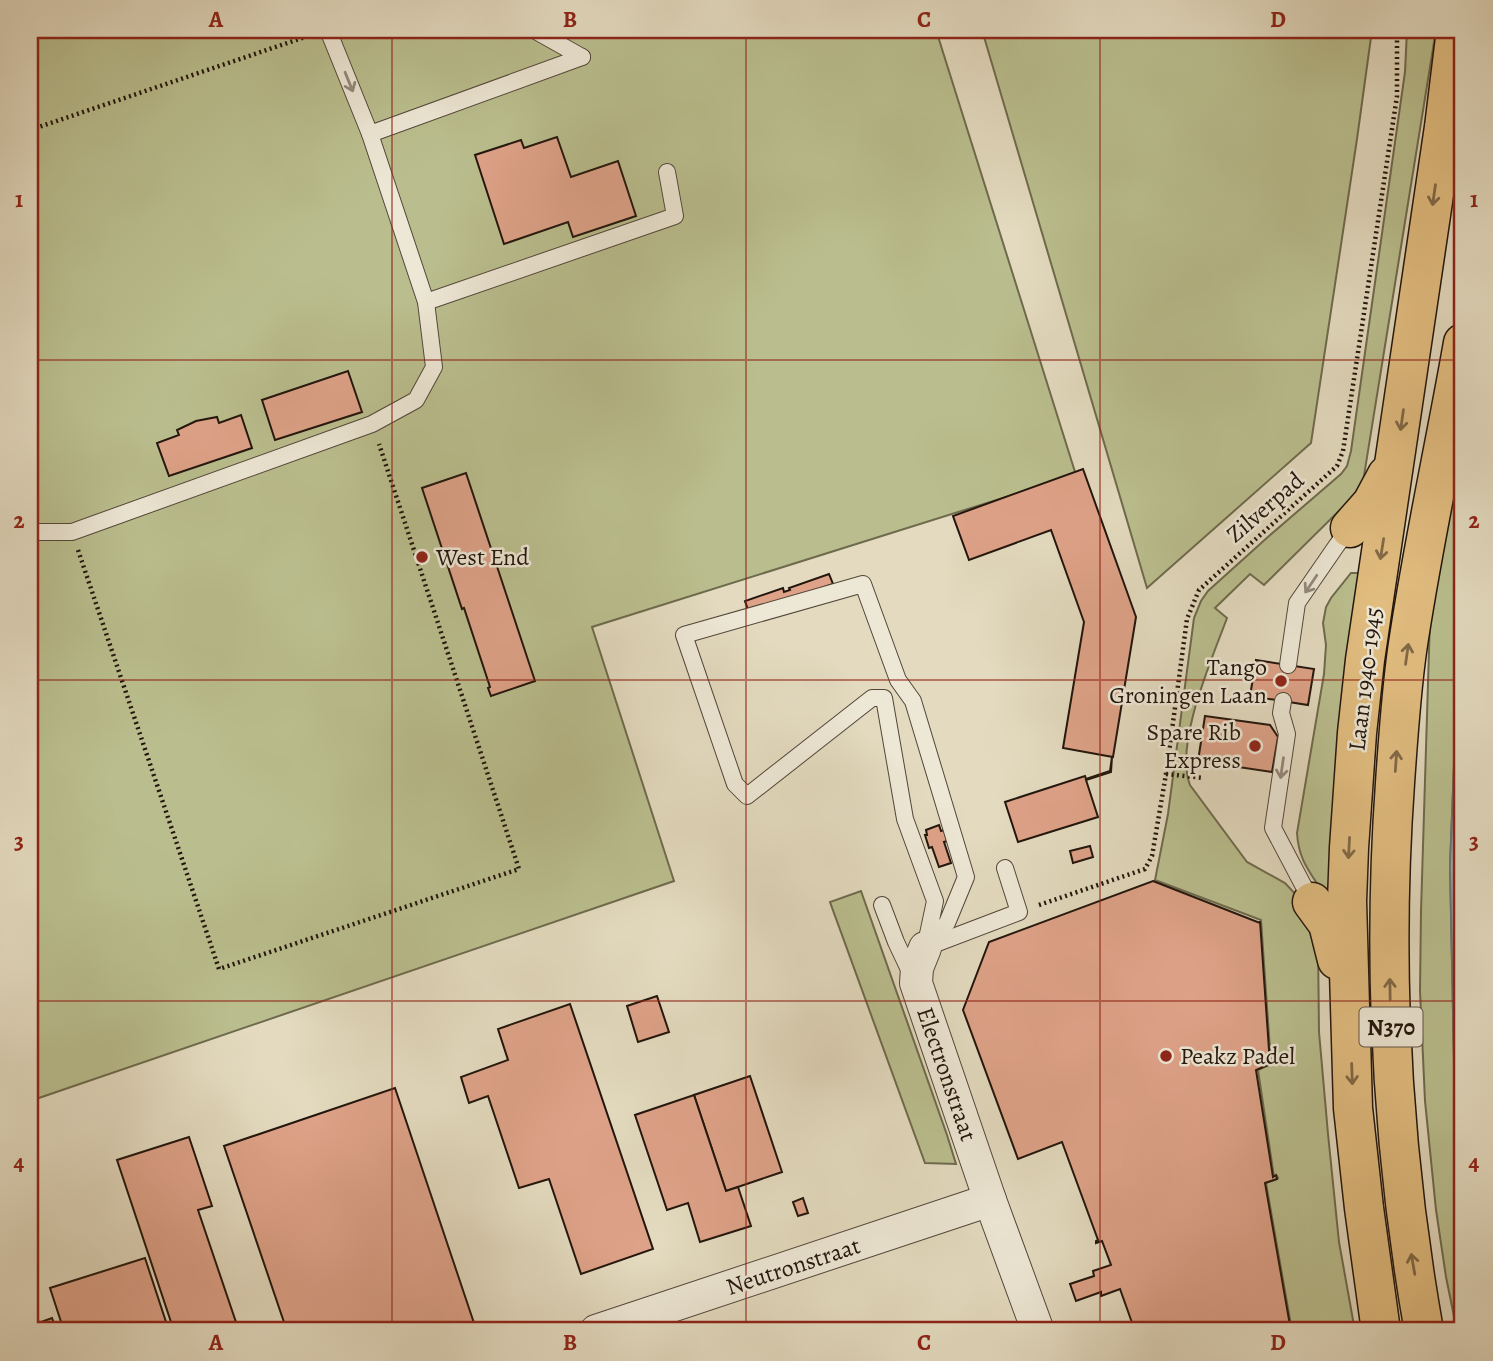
<svg xmlns="http://www.w3.org/2000/svg" width="1493" height="1361" viewBox="0 0 1493 1361" font-family="Alegreya,serif">
<rect width="100%" height="100%" fill="#e3dabf"/>
<filter id="stains"><feTurbulence type="fractalNoise" baseFrequency=".00286" numOctaves="4"/><feColorMatrix values="0 0 0 0 .2 0 0 0 0 .09 0 0 0 0 .02 0 0 0 .5 -.17"/></filter>
<radialGradient id="worn" r=".72"><stop offset=".6" stop-color="#630" stop-opacity="0"/><stop offset="1" stop-color="#630" stop-opacity=".3"/></radialGradient>
<g fill="#babe8e" stroke="#6e6a4d" stroke-width="2">
<path d="M 30,30 L 936,30 L 1076,475 L 592,627 L 674,881 L 30,1101 Z"/>
<path d="M 982,30 L 1372,30 L 1357,139 L 1311,443 L 1147,588 Z"/>
<path d="M 1407,30 L 1436,30 L 1363,482 L 1354,496 L 1264,585 L 1250,574 L 1215,608 L 1227,618 C 1212,659 1174,744 1190,785 L 1247,862 L 1285,883 L 1300,899 L 1318,944 L 1319,1032 L 1328,1134 L 1339,1242 L 1355,1331 L 1292,1331 L 1266,1183 L 1278,1178 L 1277,1176 L 1274,1177 L 1258,1070 L 1271,1064 L 1261,920 L 1155,880 L 1168,814 L 1194,618 L 1201,601 L 1208,591 L 1269,536 L 1341,474 L 1347,466 L 1351,451 L 1405,72 Z"/>
<path d="M 1463,437 L 1463,566 L 1458,624 L 1457,690 L 1450,866 L 1455,1108 L 1463,1158 L 1463,1331 L 1457,1331 L 1446,1277 L 1436,1210 L 1425,1101 L 1420,991 L 1421,911 L 1430,618 Z"/>
<path d="M 1351,573 L 1362,573 L 1332,910 C 1319,879 1299,869 1297,833 L 1324,674 L 1326,645 L 1323,623 L 1326,607 L 1331,598 Z"/>
<path d="M 861,891 L 947,1135 L 956,1164 L 925,1163 L 830,902 Z"/>
</g>
<path fill="#9ab8bd" stroke="#6a7776" stroke-width="2" d="M 1463,566 L 1463,1158 L 1455,1108 L 1450,866 L 1457,691 L 1458,624 Z"/>
<g fill="#dea288" stroke="#22150c" stroke-width="2">
<path d="M 557,137 L 571,177 L 618,161 L 636,216 L 573,237 L 568,222 L 504,244 L 475,155 L 521,140 L 524,148 Z"/>
<path d="M 348,371 L 362,412 L 275,440 L 262,400 Z"/>
<path d="M 241,415 L 252,448 L 169,476 L 157,443 L 179,435 L 177,430 L 196,421 L 217,417 L 219,423 Z"/>
<path d="M 1083,469 L 1136,617 L 1113,757 L 1063,748 L 1084,622 L 1051,530 L 969,560 L 953,516 Z"/>
<path d="M 466,473 L 535,681 L 491,696 L 488,688 L 490,687 L 464,608 L 462,609 L 422,488 Z"/>
<path d="M 829,574 L 833,584 L 749,613 L 745,601 L 783,588 L 784,592 L 790,590 L 789,588 Z"/>
<path d="M 1256,660 L 1314,669 L 1308,705 L 1250,696 Z"/>
<path d="M 1205,716 L 1270,725 L 1278,737 L 1272,772 L 1198,761 Z"/>
<path d="M 1112,757 L 1111,772 L 1086,780 L 1098,817 L 1018,842 L 1005,802 L 1085,776 L 1086,779 L 1110,771 Z"/>
<path d="M 939,825 L 941,831 L 944,830 L 947,841 L 944,842 L 951,863 L 939,867 L 932,847 L 929,848 L 925,835 L 927,835 L 926,830 Z"/>
<path d="M 1090,846 L 1093,857 L 1073,863 L 1070,851 Z"/>
<path d="M 1153,881 L 1260,923 L 1260,921 L 1270,1064 L 1256,1070 L 1273,1177 L 1276,1175 L 1277,1179 L 1265,1183 L 1291,1331 L 1135,1331 L 1120,1289 L 1101,1296 L 1101,1292 L 1076,1301 L 1070,1284 L 1094,1276 L 1093,1271 L 1111,1265 L 1102,1241 L 1096,1243 L 1096,1241 L 1098,1240 L 1062,1142 L 1018,1159 L 963,1010 L 989,942 Z"/>
<path d="M 657,996 L 669,1032 L 638,1042 L 627,1006 Z"/>
<path d="M 570,1004 L 653,1249 L 581,1274 L 549,1179 L 519,1188 L 488,1096 L 469,1103 L 461,1077 L 508,1060 L 498,1029 Z"/>
<path d="M 750,1076 L 782,1172 L 726,1191 L 694,1095 Z"/>
<path d="M 395,1088 L 475,1326 L 458,1331 L 287,1331 L 224,1146 Z"/>
<path d="M 694,1095 L 726,1191 L 738,1187 L 751,1226 L 700,1242 L 688,1203 L 667,1210 L 635,1115 Z"/>
<path d="M 189,1137 L 212,1206 L 198,1210 L 239,1331 L 174,1331 L 117,1160 Z"/>
<path d="M 803,1198 L 808,1213 L 798,1216 L 793,1202 Z"/>
<path d="M 145,1258 L 169,1331 L 64,1331 L 50,1288 Z"/>
<path d="M 30,1296 L 39,1323 L 30,1326 Z"/>
<path d="M 52,1318 L 57,1331 L 30,1331 L 30,1326 Z"/>
</g>
<g fill="none" stroke-linecap="round" stroke-linejoin="round">
<defs>
<g id="service">
<path d="M 534,30 L 582,57"/>
<path d="M 370,134 L 582,57"/>
<path d="M 426,302 L 675,216 L 667,172"/>
<path d="M 30,532 L 72,532 L 372,424 L 416,400 L 434,367 L 426,302 L 370,134 L 328,30"/>
<path d="M 863,584 L 898,680 L 913,701 L 966,877 L 947,923 L 925,948 L 935,901 L 905,819 L 884,698 L 872,698 L 747,796 L 735,784 L 684,635 Z"/>
<path d="M 1288,665 L 1297,603 L 1337,545 L 1350,528"/>
<path d="M 1283,701 L 1281,713 L 1287,734 L 1273,828 L 1312,902"/>
<path d="M 882,905 L 896,942 L 913,978"/>
<path d="M 927,947 L 1019,912 L 1005,868"/>
</g>
<g id="minor">
<path d="M 925,948 L 917,968 L 916,983 L 990,1200 L 1038,1331"/>
<path d="M 596,1331 L 990,1200"/>
</g>
<g id="trunk">
<path d="M 1350,528 L 1372,503 L 1387,475"/>
<path d="M 1312,902 L 1328,924 L 1337,960"/>
<path d="M 1381,1331 L 1364,1208 L 1353,1108 L 1350,1006 L 1347,901 L 1349,848 L 1357,733 L 1365,660 L 1444,127 L 1456,30"/>
<path d="M 1424,1331 C 1392,1151 1382,966 1395,783 C 1398,739 1401,694 1407,651 C 1422,548 1445,446 1463,343"/>
</g>
</defs>
<use href="#service" stroke="#524639" stroke-width="18"/>
<use href="#minor" stroke="#524639" stroke-width="34"/>
<use href="#trunk" stroke="#22150c" stroke-width="41"/>
<g stroke="#22150c" stroke-width="4.5" stroke-dasharray="2 3.5" stroke-linecap="butt">
<path d="M 30,130 L 308,36"/>
<path d="M 78,550 L 219,969 L 519,869 L 379,444"/>
<path d="M 1166,774 L 1204,778"/>
<path d="M 1039,905 L 1145,869 L 1152,856 L 1166,774 L 1187,619 L 1199,590 L 1337,466 L 1343,451 L 1397,96 L 1397,30"/>
</g>
<use href="#service" stroke="#ede7d5" stroke-width="16"/>
<use href="#minor" stroke="#ede7d5" stroke-width="32"/>
<use href="#trunk" stroke="#e2bd80" stroke-width="38"/>
</g>
<defs><path id="oneway-shaft" d="M-6 0H5M1.5-3L5.5 0L1.5 3" fill="none" stroke-width="1.6" stroke-linecap="round" stroke-linejoin="round" transform="scale(1.75)"/></defs>
<g stroke="#92887b">
<use href="#oneway-shaft" transform="translate(349 82) rotate(68)"/>
<use href="#oneway-shaft" transform="translate(1311 584) rotate(124)"/>
<use href="#oneway-shaft" transform="translate(1282 768) rotate(98)"/>
</g>
<g stroke="#826946">
<use href="#oneway-shaft" transform="translate(1434 195) rotate(98)"/>
<use href="#oneway-shaft" transform="translate(1402 420) rotate(98)"/>
<use href="#oneway-shaft" transform="translate(1382 549) rotate(99)"/>
<use href="#oneway-shaft" transform="translate(1407 654) rotate(-82)"/>
<use href="#oneway-shaft" transform="translate(1396 761) rotate(-86)"/>
<use href="#oneway-shaft" transform="translate(1349 848) rotate(93)"/>
<use href="#oneway-shaft" transform="translate(1390 989) rotate(-91)"/>
<use href="#oneway-shaft" transform="translate(1352 1074) rotate(88)"/>
<use href="#oneway-shaft" transform="translate(1413 1264) rotate(-100)"/>
</g>
<path fill="none" stroke="#8f2418" stroke-width="2" stroke-opacity="0.55" d="M 392,30 L 392,1331M 746,30 L 746,1331M 1100,30 L 1100,1331M 30,360 L 1463,360M 30,680 L 1463,680M 30,1001 L 1463,1001"/>
<g fill="#8f2418" stroke="#ede7d5" stroke-width="2.5">
<circle cx="422" cy="557" r="7"/>
<circle cx="1281" cy="681" r="7"/>
<circle cx="1255" cy="746" r="7"/>
<circle cx="1166" cy="1056" r="7"/>
</g>
<g text-anchor="middle" dominant-baseline="central" stroke-width="5" stroke-linejoin="round" paint-order="stroke">
<rect fill="#ede7d5" stroke="#5f5448" stroke-width="2" x="1359.5" y="1007.5" width="63" height="39" rx="5"/>
<g font-size="23" font-weight="bold" fill="#22150c">
<text x="1391" y="1027">N370</text>
</g>
<g font-size="24" fill="#22150c" stroke="#ede7d5">
<text transform="translate(1265 507) rotate(-41)">Zilverpad</text>
<text transform="translate(1365 679) rotate(-83)">Laan 1940-1945</text>
<text transform="translate(947 1074) rotate(71)">Electronstraat</text>
<text transform="translate(793 1266) rotate(-18)">Neutronstraat</text>
</g>
<g font-size="24" fill="#22150c" stroke="#ede7d5" text-anchor="start">
<text x="436" y="557">West End</text>
<text x="1267" y="667" text-anchor="end">Tango<tspan x="1267" dy="28">Groningen Laan</tspan></text>
<text x="1241" y="732" text-anchor="end">Spare Rib<tspan x="1241" dy="28">Express</tspan></text>
<text x="1180" y="1056">Peakz Padel</text>
</g>
</g>
<rect width="1493" height="1361" fill="none" stroke="#e3dabf" stroke-width="77"/>
<rect x="38" y="38" width="1416" height="1284" fill="none" stroke="#8f2418" stroke-width="2.5"/>
<g font-size="23" text-anchor="middle" font-weight="bold" fill="#8f2418">
<text x="216" y="27">A</text>
<text x="570" y="27">B</text>
<text x="924" y="27">C</text>
<text x="1278" y="27">D</text>
<text x="19" y="207">1</text>
<text x="1474" y="207">1</text>
<text x="19" y="528">2</text>
<text x="1474" y="528">2</text>
<text x="19" y="849">3</text>
<text x="1474" y="849">3</text>
<text x="19" y="1170">4</text>
<text x="1474" y="1170">4</text>
<text x="216" y="1350">A</text>
<text x="570" y="1350">B</text>
<text x="924" y="1350">C</text>
<text x="1278" y="1350">D</text>
</g>
<rect width="100%" height="100%" filter="url(#stains)"/>
<rect width="100%" height="100%" fill="url(#worn)"/>
</svg>
